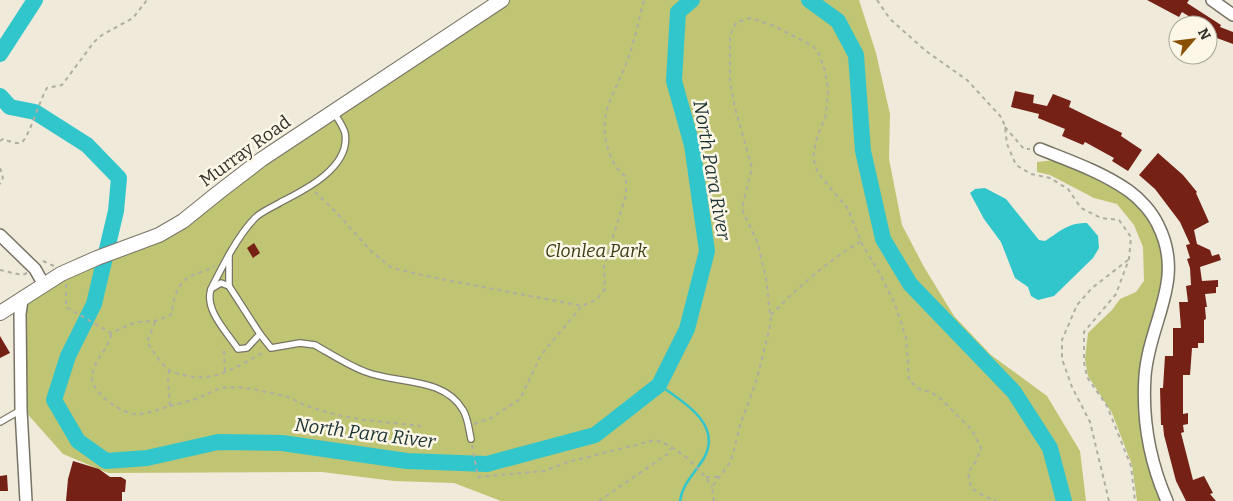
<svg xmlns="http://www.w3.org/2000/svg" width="1233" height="501" viewBox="0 0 1233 501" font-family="Bitter,serif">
<rect width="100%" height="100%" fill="#efeada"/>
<g fill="#c0c574">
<path d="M 502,0 L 859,0 L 876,53 L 890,114 L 889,159 L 902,225 L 924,267 L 954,316 L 991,355 L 1047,396 L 1080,451 L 1086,501 L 501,501 L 454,483 L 394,481 L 322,472 L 108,473 L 63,454 L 23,409 L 22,300 L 159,235 Z"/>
<path d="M 1054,160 C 1117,187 1165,201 1163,281 L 1139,403 C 1141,438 1148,470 1163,501 L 1137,501 L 1132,465 L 1112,413 L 1088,376 L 1085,359 L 1088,333 L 1112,310 L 1120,299 L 1136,292 L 1144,281 L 1143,247 L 1134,225 L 1117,204 L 1094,198 L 1050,175 L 1037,172 L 1037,162 Z"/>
</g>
<path fill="#31c6cb" d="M 985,188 L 1006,199 L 1039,240 L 1045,241 C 1059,232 1069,222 1087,223 L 1098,236 L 1099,248 L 1093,258 L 1054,296 L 1038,300 L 1031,296 L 1028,287 L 1015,278 L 1001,242 L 984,219 L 970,193 L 975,189 Z"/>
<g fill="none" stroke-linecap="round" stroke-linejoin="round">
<path stroke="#31c6cb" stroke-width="2.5" d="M 659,385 C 682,401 723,424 704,458 C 695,473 682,484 680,501"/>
<g stroke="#31c6cb" stroke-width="16">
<path d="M 809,0 L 838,21 L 856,55 L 863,151 L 883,239 L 910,284 L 1014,392 L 1050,448 L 1064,501"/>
<path d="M 0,54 L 35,0"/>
<path d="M 0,96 L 10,107 L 35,112 L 87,145 L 119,178 L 116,211 L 94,304 L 68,356 L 54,400 L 78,441 L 106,461 L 147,458 L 218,442 L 282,443 L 407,461 L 487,464 L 595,435 L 659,385 L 687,329 L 707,251 L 692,145 L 674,81 L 678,12 L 692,0"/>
</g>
</g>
<g fill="#752116">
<path d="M 1147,0 L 1189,0 L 1187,3 L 1221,25 L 1220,27 L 1233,32 L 1233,44 L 1214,37 L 1208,47 L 1208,25 L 1192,25 L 1195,20 L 1182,12 L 1179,17 Z"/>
<path d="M 1015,91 L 1034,95 L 1033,103 L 1047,106 L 1053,94 L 1071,101 L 1069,107 L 1122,133 L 1121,136 L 1142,150 L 1128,171 L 1112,161 L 1114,158 L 1085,142 L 1083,145 L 1062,136 L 1065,129 L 1038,118 L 1039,114 L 1011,107 Z"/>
<path d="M 1158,153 L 1183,175 L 1197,192 L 1196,193 L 1209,222 L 1194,230 L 1197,244 L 1210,250 L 1212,256 L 1219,254 L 1221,260 L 1200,267 L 1202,281 L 1218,280 L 1218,287 L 1216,287 L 1216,293 L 1205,294 L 1207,307 L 1205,307 L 1206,319 L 1204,320 L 1204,343 L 1198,343 L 1198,348 L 1192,348 L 1190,375 L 1183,375 L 1183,414 L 1188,413 L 1188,424 L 1183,425 L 1184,432 L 1181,433 L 1193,480 L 1204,476 L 1213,493 L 1210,494 L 1216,501 L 1186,501 L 1176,481 L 1164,435 L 1163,425 L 1161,425 L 1160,388 L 1163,388 L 1165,356 L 1173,356 L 1173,328 L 1181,328 L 1179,302 L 1188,302 L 1186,286 L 1191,285 L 1190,268 L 1187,259 L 1190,258 L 1186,245 L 1190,244 L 1180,222 L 1155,189 L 1139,175 Z"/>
<path d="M 254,243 L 260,253 L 253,258 L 247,248 Z"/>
<path d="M 0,336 L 10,353 L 0,358 Z"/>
<path d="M 73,461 L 99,469 L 110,477 L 121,477 L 126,480 L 125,492 L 122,492 L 122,501 L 66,501 L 68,479 Z"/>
<path d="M 7,475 L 8,491 L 0,491 L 0,476 Z"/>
</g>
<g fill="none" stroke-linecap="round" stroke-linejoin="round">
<defs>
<g id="service">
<path d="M 229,256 L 229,286 L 260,334 L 271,348 L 300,343 L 315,345 C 331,354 349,366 366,372 C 398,384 444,377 463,410 C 468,418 469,430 471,439"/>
<path d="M 229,286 L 221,283 L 211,289 C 204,310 227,332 238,349 L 247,348 L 260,334"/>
<path d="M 211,289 C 222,267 238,235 255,218 C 262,211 273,207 281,202 C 305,190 351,167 345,133 C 343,126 338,119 334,113"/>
<path d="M 0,422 L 21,410"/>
</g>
<g id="minor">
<path d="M 1212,0 L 1233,15"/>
<path d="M 1040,149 C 1070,161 1102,172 1129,191 C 1140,199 1152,212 1158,225 C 1186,280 1149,322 1145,376 C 1142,420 1149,460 1167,501"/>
<path d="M 0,235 L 35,269 L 44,285"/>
<path d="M 22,300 L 20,314 L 21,410 L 26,501"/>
</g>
<path id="tertiary" d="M 0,313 L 61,274 L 97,258 L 159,235 L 183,221 L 219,192 L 262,159 L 502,0"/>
</defs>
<use href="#service" stroke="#787365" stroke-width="8"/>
<use href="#minor" stroke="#787365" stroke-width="14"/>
<use href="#tertiary" stroke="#787365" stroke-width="16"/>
<g stroke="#b1ada0" stroke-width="2" stroke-dasharray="4 4" stroke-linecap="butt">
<path d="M 877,0 L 890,19 L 926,51 L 967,80 L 1002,118 L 1005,127 L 1007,144 L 1016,165 L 1031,174 L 1050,178 L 1068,189 L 1081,208 L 1101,218 L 1119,220 L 1131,237 L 1129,259 L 1116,294 L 1084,332 L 1084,362 L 1087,377 L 1107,406 L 1131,466 L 1135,501"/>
<path d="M 1005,127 L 1024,149 L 1030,149"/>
<path d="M 0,141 L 3,139 C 9,141 17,145 22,142 C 29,137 40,99 47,88 L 62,85 L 94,42 L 102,35 L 133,18 L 147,0"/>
<path d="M 0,168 C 2,174 5,179 0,184"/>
<path d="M 315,192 L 336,212 L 371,251 L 392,268 L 431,277 L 582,306 L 596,300 L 605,289 L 604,266 L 626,195 L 626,177 C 617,169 613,163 609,152 C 595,112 617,92 629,56 C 635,38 639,19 644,0"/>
<path d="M 43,261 L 54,266"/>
<path d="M 0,270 L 22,275 L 27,273"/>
<path d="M 66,284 L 66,307 L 111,333 L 136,322 L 155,321 L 171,315 C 174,301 175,286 189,277 C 197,273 206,271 215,266"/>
<path d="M 771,315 C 797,288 829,260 861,241"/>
<path d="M 155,322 L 147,342 C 154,352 160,363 169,370 C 173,373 179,374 184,375 C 213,384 240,365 264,352"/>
<path d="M 111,334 C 109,349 94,359 92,376 C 91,393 123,416 140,414 C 150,413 160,409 170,406 L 168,381 L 169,370"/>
<path d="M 224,351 L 225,372"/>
<path d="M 170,406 L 196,399 L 220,388 L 237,387 L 253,389 L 288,397 L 307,406 L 337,415 L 365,420 L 421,426"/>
<path d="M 474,424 L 491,418 L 520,399 L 541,355 L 582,306"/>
<path d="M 472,445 L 478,477 L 544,471 L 568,462 L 655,440 C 678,447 700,467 712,487"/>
<path d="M 706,477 L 718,477"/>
<path d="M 599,501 L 669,453 L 671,448"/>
<path d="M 714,501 L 712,487 L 729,464 L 733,454 L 740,425 L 757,379 L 771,322 L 766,278 L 757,241 L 743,212 L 743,203 L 752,168 L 735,108 L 730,82 L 730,36 L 733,28 L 737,22 L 751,18 L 774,26 L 813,46 L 819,54 L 825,71 L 828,89 L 826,115 L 817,137 L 813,158 L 818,173 L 848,209 L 862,244 L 879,272 L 895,304 L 906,338 L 909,380 L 919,389 L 931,392 L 941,399 L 972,430 L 981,448 L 976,461 L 968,473 L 971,487 L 978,493 L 996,501"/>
<path d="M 1109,501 L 1090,422 L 1072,387 L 1062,359 L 1062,340 L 1077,305 L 1092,288 L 1128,260"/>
</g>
<use href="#service" stroke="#fff" stroke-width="5.5"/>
<use href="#minor" stroke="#fff" stroke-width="11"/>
<use href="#tertiary" stroke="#fff" stroke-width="14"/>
</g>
<g text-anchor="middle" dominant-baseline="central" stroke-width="5" stroke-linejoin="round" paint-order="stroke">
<g font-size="18" fill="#31302a" stroke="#fcf7e7">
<text transform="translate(245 151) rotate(-36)">Murray Road</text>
</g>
<g font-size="18" font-style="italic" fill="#3a3c14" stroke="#fcf7e7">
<text x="596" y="251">Clonlea Park</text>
</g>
<g font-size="19" font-style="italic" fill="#1c3334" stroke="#fcf7e7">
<text transform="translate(712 170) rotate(80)">North Para River</text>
<text transform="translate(365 433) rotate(7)">North Para River</text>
</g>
</g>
<g transform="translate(1193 40) rotate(62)"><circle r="24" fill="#fcf7e7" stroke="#aba79b"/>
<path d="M0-4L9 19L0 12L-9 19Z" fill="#8a5105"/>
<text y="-8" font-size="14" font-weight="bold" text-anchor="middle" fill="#31302a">N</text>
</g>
</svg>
